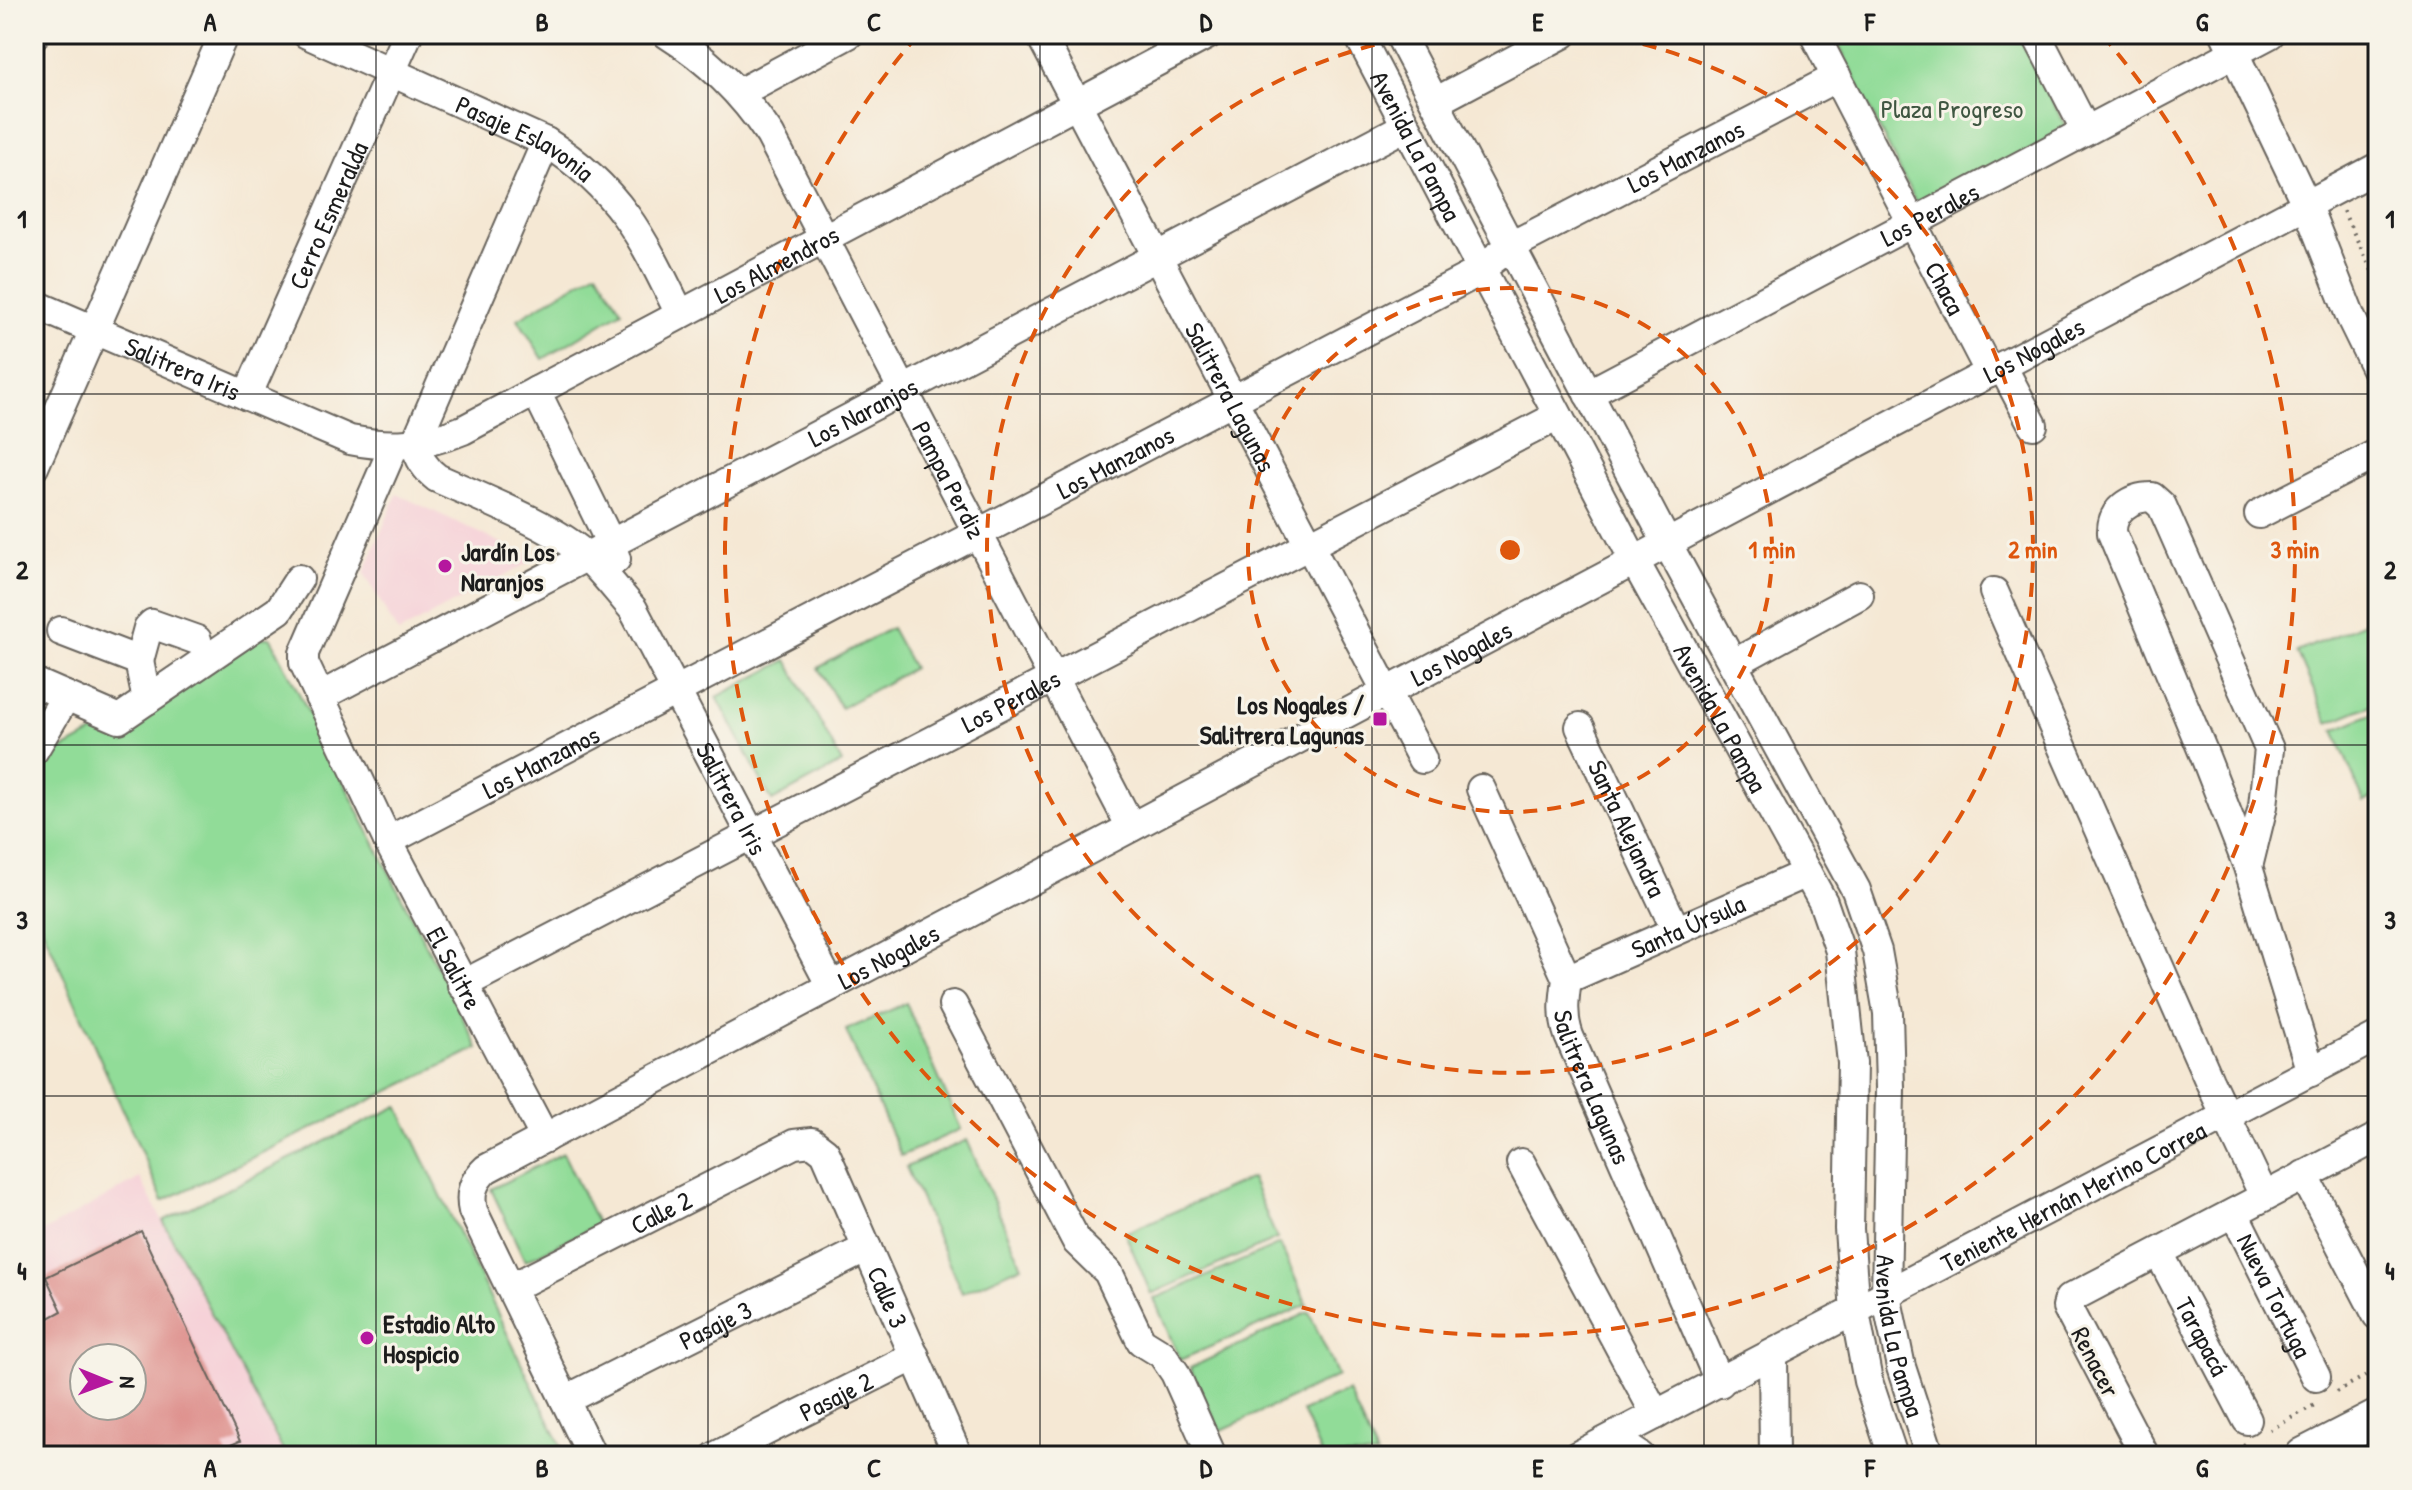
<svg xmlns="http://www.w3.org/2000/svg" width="2412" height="1490" viewBox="0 0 2412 1490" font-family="'Patrick Hand',sans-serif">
<rect width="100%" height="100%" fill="#f7f3e8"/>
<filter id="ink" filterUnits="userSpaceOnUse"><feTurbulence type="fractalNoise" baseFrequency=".0125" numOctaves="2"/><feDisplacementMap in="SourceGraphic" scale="16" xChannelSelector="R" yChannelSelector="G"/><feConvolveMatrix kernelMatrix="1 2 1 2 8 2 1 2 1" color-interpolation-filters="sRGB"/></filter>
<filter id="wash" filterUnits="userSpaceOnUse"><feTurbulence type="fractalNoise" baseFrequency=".006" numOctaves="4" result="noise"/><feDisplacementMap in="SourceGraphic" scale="32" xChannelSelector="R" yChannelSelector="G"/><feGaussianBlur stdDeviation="1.8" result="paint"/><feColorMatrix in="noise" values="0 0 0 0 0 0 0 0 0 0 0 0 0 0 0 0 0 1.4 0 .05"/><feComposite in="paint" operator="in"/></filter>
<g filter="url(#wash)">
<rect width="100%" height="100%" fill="#f5e8d4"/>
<g fill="#f6cfd7" fill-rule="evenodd">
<path d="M 397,494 L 536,559 L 398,633 L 364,573 Z"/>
<path d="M 140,1178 L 286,1456 L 34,1456 L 34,1237 ZM 84,1358 L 132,1358 L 132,1406 L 84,1406 Z"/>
</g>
<g fill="#91dc98" stroke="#567c5a" stroke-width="2">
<path d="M 1833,34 L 2018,34 L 2068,131 L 1918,207 Z"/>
<path d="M 597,271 L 622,311 L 543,359 L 518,319 Z"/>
<path d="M 2378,617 L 2378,702 L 2328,723 L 2297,652 Z"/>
<path d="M 891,628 L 913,668 L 841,708 L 818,668 Z"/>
<path d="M 250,637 L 271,638 L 478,1048 L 163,1201 L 34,909 L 34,765 L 119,719 Z"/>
<path d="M 787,660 L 842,763 L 772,801 L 717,697 Z"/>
<path d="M 2378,711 L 2378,796 L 2364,802 L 2334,730 Z"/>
<path d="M 906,1003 L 961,1129 L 901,1156 L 846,1030 Z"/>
<path d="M 398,1106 L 566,1456 L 286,1456 L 163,1221 Z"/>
<path d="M 967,1140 L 1022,1266 L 962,1293 L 906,1167 Z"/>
<path d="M 563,1153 L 598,1225 L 525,1261 L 491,1189 Z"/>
<path d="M 1251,1178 L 1277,1239 L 1151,1294 L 1125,1233 Z"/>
<path d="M 1280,1244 L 1307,1305 L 1180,1360 L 1154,1299 Z"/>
<path d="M 1309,1312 L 1338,1376 L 1220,1431 L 1190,1368 Z"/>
<path d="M 1348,1391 L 1377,1456 L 1322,1456 L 1302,1411 Z"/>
</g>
<g id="blocks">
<path fill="#dd8c89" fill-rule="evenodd" d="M 141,1231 L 240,1441 L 224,1448 L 227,1456 L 39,1456 L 34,1444 L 34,1326 L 62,1311 L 46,1277 ZM 84,1358 L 132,1358 L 132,1406 L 84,1406 Z"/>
</g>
</g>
<g filter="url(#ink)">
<use href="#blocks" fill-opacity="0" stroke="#68635c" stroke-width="2"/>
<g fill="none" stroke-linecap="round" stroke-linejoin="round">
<defs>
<g id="minor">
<path id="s1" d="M 307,34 L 546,142 C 620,189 643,238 680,314"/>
<path id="s2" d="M 667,34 C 710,61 742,93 770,135 L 1131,827"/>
<path id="s3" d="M 1040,34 L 1422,759"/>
<path id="s4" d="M 1358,34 L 1634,560 L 1823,902 L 1840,951 L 1852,1063 L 1849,1229 L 1855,1312 L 1868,1381 L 1893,1456"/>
<path id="s5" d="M 1399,34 L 1667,543 L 1856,890 L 1877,951 L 1888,1013 L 1890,1088 L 1886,1295 L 1901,1367 L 1930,1456"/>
<path id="s6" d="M 1814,34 L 1990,373"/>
<path d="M 2036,34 L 2086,131"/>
<path d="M 2225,34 L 2307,206 L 2351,318 L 2378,373"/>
<path d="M 34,35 L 34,34"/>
<path d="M 739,93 L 849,34"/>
<path d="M 1435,102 L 1563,34"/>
<path id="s7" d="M 546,142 L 415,444 C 419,459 425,469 437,478 C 479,497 555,526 587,557 C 604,573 618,592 633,609 L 831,986"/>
<path id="s8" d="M 34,304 L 350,440 C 390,448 425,446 463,430 L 1209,34"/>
<path d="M 2002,366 L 2033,425"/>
<path d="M 536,391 L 611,544 L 616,559"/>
<path id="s9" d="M 1588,394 L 2270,34"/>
<path id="s10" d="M 247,396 L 408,34"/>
<path id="s11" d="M 394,446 L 304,653 L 304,663 L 388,841 L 545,1138"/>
<path d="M 34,467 L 224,34"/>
<path d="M 2259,514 L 2378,453"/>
<path d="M 1994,592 L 2209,1080 L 2264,1196"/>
<path d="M 61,631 L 139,661 L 147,700"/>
<path d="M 139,661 L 148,628 L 152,624 L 197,640"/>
<path d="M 1733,664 L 1859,595"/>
<path d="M 34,682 L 119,719 L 279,610 L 299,579"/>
<path id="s12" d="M 319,697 L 1406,126"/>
<path id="s13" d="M 1580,727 L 1676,930"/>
<path d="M 34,750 L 66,696"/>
<path id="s14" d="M 1481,789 L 1567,979 C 1564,1000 1562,1016 1569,1036 L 1720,1383"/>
<path id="s15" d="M 388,841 L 1471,276 L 1511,246 L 1837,77"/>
<path d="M 2248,867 L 2263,806 L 2269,749 L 2162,506 L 2152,497 C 2130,497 2111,510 2112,533 L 2204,754 L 2248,867 L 2311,1072"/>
<path id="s16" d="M 1567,979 L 1807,873"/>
<path id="s17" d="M 462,985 L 1558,416"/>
<path d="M 953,1005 L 1077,1242 L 1108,1272 L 1141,1341 L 1162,1354 L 1175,1373 L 1212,1456"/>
<path d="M 1521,1163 L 1656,1415"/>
<path d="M 2304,1175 L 2377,1315"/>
<path id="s18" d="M 2234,1213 L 2316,1377"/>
<path id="s19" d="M 2159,1253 L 2247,1420"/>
<path id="s20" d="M 511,1288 L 794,1144 L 812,1142 L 825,1152 L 958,1456"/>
<path d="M 1773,1355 L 1774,1456"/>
<path id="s21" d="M 565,1400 L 867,1248"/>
<path d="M 1613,1438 L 1640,1456"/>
<path id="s22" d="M 592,1456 L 473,1211 C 469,1194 473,1181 486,1169 L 2378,167"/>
<path id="s23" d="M 716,1456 L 915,1356"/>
<path id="s24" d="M 1577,1456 L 2378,1036"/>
<path d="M 2145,1456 L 2067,1307 L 2069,1299 L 2378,1137"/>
</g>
<path id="major" d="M 2304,1456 L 2378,1418"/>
</defs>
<use href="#minor" stroke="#68635c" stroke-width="32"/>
<use href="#major" stroke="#68635c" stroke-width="40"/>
<g stroke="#68635c" stroke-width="4" stroke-dasharray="2 6" stroke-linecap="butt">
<path d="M 2343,211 L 2378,283"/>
<path d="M 2336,1392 L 2378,1369"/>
<path d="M 2270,1430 L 2318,1403"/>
<path d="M 2222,1456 L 2245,1444"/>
</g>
<use href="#minor" stroke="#fff" stroke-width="28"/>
<use href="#major" stroke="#fff" stroke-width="36"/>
</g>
</g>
<path fill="none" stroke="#1c1c1c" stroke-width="2" stroke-opacity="0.55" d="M 376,34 L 376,1456M 708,34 L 708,1456M 1040,34 L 1040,1456M 1372,34 L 1372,1456M 1704,34 L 1704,1456M 2036,34 L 2036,1456M 34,394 L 2378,394M 34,745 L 2378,745M 34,1096 L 2378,1096"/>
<g fill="none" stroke="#de560d" stroke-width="4" stroke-dasharray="14 10">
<circle cx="1510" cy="550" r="262"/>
<path d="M1596 34A523 523 0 1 1 1424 34"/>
<path d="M2102 35A785 785 0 1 1 918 35"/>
</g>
<g fill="#b5179e" stroke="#f7f3e8" stroke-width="3">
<circle cx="445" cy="566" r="8"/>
<rect x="1372" y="711" width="16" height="16" rx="4"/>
<circle cx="367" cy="1338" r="8"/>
</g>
<g text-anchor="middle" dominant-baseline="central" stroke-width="6" stroke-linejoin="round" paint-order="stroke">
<g font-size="26" fill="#3f5641" stroke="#f7f3e8">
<text x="1952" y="108">Plaza Progreso</text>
</g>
<g font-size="26" fill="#1c1c1c" stroke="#f7f3e8">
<text stroke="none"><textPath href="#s1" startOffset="242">Pasaje Eslavonia</textPath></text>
<text stroke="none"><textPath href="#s4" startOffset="126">Avenida La Pampa</textPath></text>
<text stroke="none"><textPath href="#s15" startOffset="1468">Los Manzanos</textPath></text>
<text stroke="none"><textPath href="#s9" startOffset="386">Los Perales</textPath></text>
<text stroke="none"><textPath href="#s10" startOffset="198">Cerro Esmeralda</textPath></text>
<text stroke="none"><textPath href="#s8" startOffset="814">Los Almendros</textPath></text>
<text stroke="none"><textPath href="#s6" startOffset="286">Chaca</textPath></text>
<text stroke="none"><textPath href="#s22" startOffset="2070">Los Nogales</textPath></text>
<text stroke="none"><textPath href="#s8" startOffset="162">Salitrera Iris</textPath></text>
<text stroke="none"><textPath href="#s3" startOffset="410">Salitrera Lagunas</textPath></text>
<text stroke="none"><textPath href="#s12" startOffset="614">Los Naranjos</textPath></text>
<text stroke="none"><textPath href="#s15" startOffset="820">Los Manzanos</textPath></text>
<text stroke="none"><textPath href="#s2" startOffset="534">Pampa Perdiz</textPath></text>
<text stroke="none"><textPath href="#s22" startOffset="1422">Los Nogales</textPath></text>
<text stroke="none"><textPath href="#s17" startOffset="618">Los Perales</textPath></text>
<text stroke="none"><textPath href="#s4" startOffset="774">Avenida La Pampa</textPath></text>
<text stroke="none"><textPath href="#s15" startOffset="172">Los Manzanos</textPath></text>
<text stroke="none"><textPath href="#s7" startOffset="824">Salitrera Iris</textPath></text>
<text stroke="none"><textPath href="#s13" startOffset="112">Santa Alejandra</textPath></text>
<text stroke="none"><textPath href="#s16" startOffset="132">Santa Úrsula</textPath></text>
<text stroke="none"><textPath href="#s22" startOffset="774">Los Nogales</textPath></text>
<text stroke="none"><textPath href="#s11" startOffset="576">El Salitre</textPath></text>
<text stroke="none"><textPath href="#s14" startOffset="322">Salitrera Lagunas</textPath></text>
<text stroke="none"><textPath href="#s24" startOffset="560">Teniente Hernán Merino Correa</textPath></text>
<text stroke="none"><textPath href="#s20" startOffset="168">Calle 2</textPath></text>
<text stroke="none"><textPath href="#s18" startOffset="92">Nueva Tortuga</textPath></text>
<text stroke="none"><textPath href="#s20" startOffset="510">Calle 3</textPath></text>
<text stroke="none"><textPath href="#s21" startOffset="168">Pasaje 3</textPath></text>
<text stroke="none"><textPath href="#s5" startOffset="1422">Avenida La Pampa</textPath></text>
<text stroke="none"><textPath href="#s19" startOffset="94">Tarapacá</textPath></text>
<text transform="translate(2096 1362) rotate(63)">Renacer</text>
<text stroke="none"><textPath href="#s23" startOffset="134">Pasaje 2</textPath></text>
</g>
<g font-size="26" font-weight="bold" fill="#1c1c1c" stroke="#f7f3e8" text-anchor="start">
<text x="461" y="551">Jardín Los<tspan x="461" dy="30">Naranjos</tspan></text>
<text x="1364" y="704" text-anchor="end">Los Nogales /<tspan x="1364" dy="30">Salitrera Lagunas</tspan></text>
<text x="383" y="1323">Estadio Alto<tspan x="383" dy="30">Hospicio</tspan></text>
</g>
</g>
<circle cx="1510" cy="550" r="12" fill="#de560d" stroke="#f7f3e8" stroke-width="4"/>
<g font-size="24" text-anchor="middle" font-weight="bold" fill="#de560d" stroke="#f7f3e8" stroke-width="6" stroke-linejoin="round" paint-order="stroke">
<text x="1772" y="558">1 min</text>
<text x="2033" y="558">2 min</text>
<text x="2295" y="558">3 min</text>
</g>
<rect width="2412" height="1490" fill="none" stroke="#f7f3e8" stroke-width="88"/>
<g transform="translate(108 1382) rotate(91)"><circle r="38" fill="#f7f3e8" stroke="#9f9d96" stroke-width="2"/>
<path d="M0-6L14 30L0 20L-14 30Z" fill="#b5179e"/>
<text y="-12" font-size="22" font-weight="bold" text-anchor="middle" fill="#1c1c1c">N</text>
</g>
<rect x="44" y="44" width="2324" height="1402" fill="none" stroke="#1c1c1c" stroke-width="3"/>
<g font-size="26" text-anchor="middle" font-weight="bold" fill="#1c1c1c">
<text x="210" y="31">A</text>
<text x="542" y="31">B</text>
<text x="874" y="31">C</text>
<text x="1206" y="31">D</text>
<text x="1538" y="31">E</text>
<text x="1870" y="31">F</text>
<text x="2202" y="31">G</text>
<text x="22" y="228">1</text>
<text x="2390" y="228">1</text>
<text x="22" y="579">2</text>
<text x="2390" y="579">2</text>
<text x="22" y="929">3</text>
<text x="2390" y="929">3</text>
<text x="22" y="1280">4</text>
<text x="2390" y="1280">4</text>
<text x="210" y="1477">A</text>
<text x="542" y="1477">B</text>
<text x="874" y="1477">C</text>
<text x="1206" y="1477">D</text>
<text x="1538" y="1477">E</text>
<text x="1870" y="1477">F</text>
<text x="2202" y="1477">G</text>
</g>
</svg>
